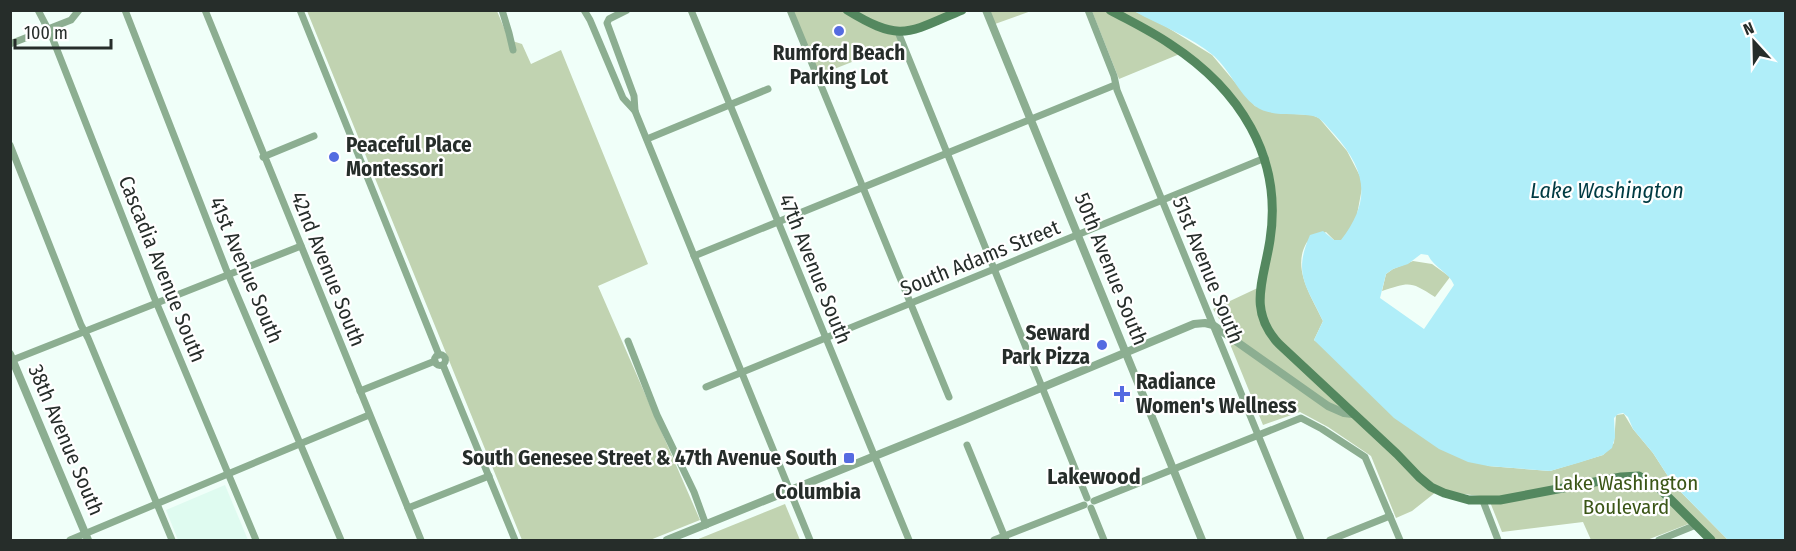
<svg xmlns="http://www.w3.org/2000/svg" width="1796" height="551" viewBox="0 0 1796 551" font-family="'Fira Sans Condensed',sans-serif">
<rect width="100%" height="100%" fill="#f0fff9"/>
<path fill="#dffbf0" d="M 225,485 L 248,540 L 178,540 L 166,510 Z"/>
<g fill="#c1d3b1">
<path d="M 307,11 L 497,11 L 509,40 L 522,44 L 531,64 L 561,50 L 648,264 L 598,286 L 700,520 L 650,540 L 522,540 Z"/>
<path d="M 792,11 L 955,11 L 908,28 L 895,28 L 900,43 L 819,75 Z"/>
<path d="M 989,11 L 1031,11 L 995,24 Z"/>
<path d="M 1092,11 L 1134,11 L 1165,26 L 1212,55 L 1255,106 L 1277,113 L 1312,115 L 1319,118 L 1347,151 L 1362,180 L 1362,188 L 1356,220 L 1342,240 L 1334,240 L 1326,232 L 1307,242 C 1291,268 1312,297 1323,321 L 1314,340 L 1488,466 L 1550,471 L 1603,455 L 1614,443 L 1616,415 L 1624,414 L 1633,429 L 1653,453 L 1673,484 L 1728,540 L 1714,540 L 1696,521 L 1647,540 L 1591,540 L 1583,522 L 1502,532 L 1488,497 L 1455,493 L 1441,488 L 1412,511 L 1396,518 L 1371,456 L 1328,427 L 1300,412 L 1263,425 L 1221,322 L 1213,309 L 1264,285 L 1274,184 L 1267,154 L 1259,135 L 1187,51 L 1119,79 Z"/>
<path d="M 1413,261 L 1432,264 L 1450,277 L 1435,297 C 1410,281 1410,282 1382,291 L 1386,274 L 1393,269 Z"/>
<path d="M 785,504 L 800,540 L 696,540 Z"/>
</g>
<path fill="#b0eef9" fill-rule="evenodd" d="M 1134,11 L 1785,11 L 1785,540 L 1728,540 L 1673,484 L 1653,453 L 1633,429 L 1628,417 L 1623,413 L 1618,414 L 1614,418 L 1615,437 L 1612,448 L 1603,455 L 1578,463 L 1550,471 L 1488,466 L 1468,462 L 1439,449 L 1394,418 L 1314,340 L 1323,321 C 1306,285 1293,274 1310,235 L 1323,231 L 1334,240 L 1341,240 C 1372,200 1366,170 1334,134 C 1328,128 1322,118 1313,116 C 1295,112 1271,118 1255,106 C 1238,93 1230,70 1214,56 C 1191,36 1160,26 1134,11 ZM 1421,254 L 1428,255 C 1434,268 1449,272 1454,285 L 1424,329 L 1380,298 L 1386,274 L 1393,269 L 1408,264 Z"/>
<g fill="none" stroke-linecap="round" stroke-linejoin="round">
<g stroke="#8cae91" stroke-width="7">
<path d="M 38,10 L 52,37 L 154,297 L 256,540"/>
<path d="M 125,10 L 226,269 L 341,540"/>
<path d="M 205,10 L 421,540"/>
<path d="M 300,10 L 439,355"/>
<path d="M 502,10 L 509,33 L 513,50"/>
<path d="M 584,10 L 590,20 L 623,98 L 635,111"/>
<path d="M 627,10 L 609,19 L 607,23 L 634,96 L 635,111 L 810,540"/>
<path d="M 691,10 L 909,540"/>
<path d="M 790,10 L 949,397"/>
<path d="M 1088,10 L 1114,76 L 1117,90 L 1301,540"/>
<path d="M 898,32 L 1087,498"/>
<path d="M 10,44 L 71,20 L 79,10"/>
<path d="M 647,139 L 768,89"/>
<path d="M 10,145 L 81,325 L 88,338 L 172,540"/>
<path d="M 263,157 L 314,136"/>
<path d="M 694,256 L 1115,85"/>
<path d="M 628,341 L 657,415 L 694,492 L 706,525"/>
<circle cx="440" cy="360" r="5.5"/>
<path d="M 10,361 L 301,246"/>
<path d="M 443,365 L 515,540"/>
<path d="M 706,387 L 1265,158"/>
<path d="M 360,391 L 435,361"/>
<path d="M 967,445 L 1006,540"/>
<path d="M 1094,501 L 1301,418 L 1322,429 L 1365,457 L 1400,540"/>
<path d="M 1483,501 L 1498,540"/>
<path d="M 408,508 L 489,476"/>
<path d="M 1091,508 L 1104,540"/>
<path d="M 70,540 L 369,415"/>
<path d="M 994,540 L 1084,505"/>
<path d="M 1330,540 L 1390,516"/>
<path d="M 1659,540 L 1696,525"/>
</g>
<g stroke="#8cae91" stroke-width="8">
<path d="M 986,10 L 1202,540"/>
<path d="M 10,354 L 88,540"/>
<path d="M 667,540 L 964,420 L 1194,324 L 1205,323 L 1213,325 L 1328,406 L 1344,413 L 1352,414"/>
</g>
<g stroke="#54885f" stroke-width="9">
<path d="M 847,10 C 901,43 908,33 962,10"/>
<path d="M 1110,10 C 1130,21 1151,31 1170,44 C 1239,89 1283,156 1270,240 C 1264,280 1247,310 1279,344 L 1397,454 L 1419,477 L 1431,487 L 1444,493 L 1469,500 L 1500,500 L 1621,477 L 1639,476 L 1659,488 L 1711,540"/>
</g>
</g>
<g fill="#556be1" stroke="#fff" stroke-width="2">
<circle cx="839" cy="31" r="6"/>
<circle cx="334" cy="157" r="6"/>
<circle cx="1102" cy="345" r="6"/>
<path d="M1119 385h6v6h6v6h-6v6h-6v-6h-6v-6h6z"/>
<rect x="843" y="452" width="12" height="12" rx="3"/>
</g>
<g text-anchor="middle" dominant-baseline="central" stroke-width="4.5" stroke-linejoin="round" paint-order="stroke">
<g font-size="21" font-weight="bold" fill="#262d2a" stroke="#fff" text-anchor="start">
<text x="839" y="53" text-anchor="middle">Rumford Beach<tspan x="839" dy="24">Parking Lot</tspan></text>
<text x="346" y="145">Peaceful Place<tspan x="346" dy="24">Montessori</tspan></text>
<text x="1090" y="333" text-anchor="end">Seward<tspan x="1090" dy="24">Park Pizza</tspan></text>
<text x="1136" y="382">Radiance<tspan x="1136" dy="24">Women's Wellness</tspan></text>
<text x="837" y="458" text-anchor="end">South Genesee Street &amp; 47th Avenue South</text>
</g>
<g font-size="21" fill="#262d2a" stroke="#fff">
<text transform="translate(980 258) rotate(-22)">South Adams Street</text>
<text transform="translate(162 269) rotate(68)">Cascadia Avenue South</text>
<text transform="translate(328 269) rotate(68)">42nd Avenue South</text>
<text transform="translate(815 269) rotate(68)">47th Avenue South</text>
<text transform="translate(1111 269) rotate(68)">50th Avenue South</text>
<text transform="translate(246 270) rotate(67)">41st Avenue South</text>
<text transform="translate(1208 270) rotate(68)">51st Avenue South</text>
<text transform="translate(66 440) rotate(67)">38th Avenue South</text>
</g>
<g font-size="21" fill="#3b5617" stroke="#fff">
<text x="1626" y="483">Lake Washington<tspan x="1626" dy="24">Boulevard</tspan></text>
</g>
<g font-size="22" font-style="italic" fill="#003b43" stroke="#fff">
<text x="1607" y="190">Lake Washington</text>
</g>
<g font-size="22" font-weight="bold" fill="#262d2a" stroke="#fff">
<text x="1094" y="476">Lakewood</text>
<text x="818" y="491">Columbia</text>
</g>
</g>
<rect width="1796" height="551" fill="none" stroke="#262d2a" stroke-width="24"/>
<g transform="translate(1754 42) rotate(338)" stroke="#ffffff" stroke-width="4.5" paint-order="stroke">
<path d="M0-4.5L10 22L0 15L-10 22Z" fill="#262d2a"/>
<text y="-9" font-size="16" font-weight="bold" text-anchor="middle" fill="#262d2a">N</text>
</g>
<path d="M15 39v9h96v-9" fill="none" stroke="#262d2a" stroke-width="3"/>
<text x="24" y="39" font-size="18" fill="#262d2a" stroke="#ffffff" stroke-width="4.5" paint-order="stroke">100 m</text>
</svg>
